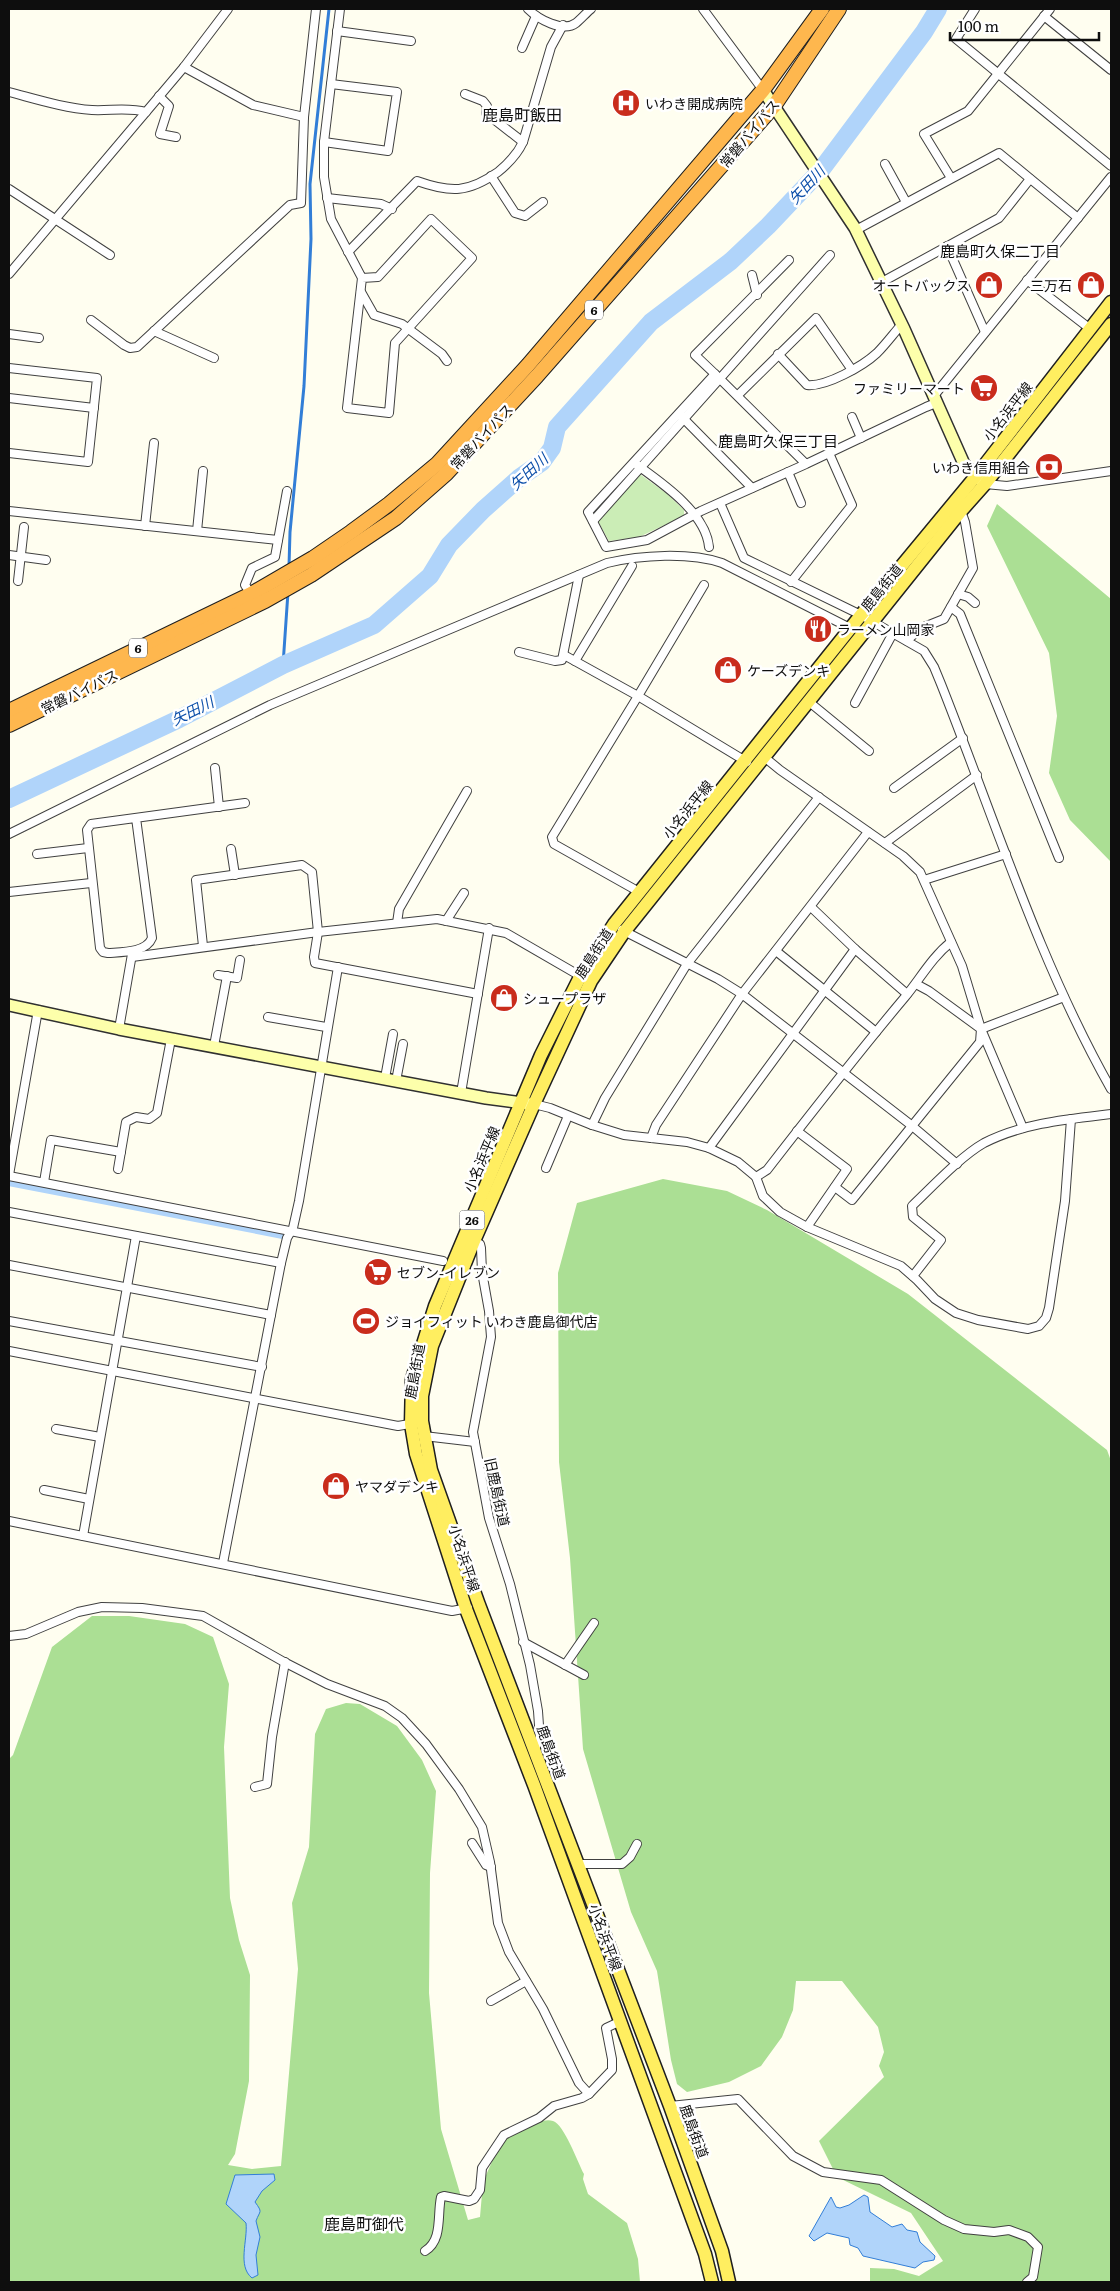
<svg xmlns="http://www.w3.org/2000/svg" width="1120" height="2291" viewBox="0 0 1120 2291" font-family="Literata,'Noto Sans JP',serif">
<rect width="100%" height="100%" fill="#fffef0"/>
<path fill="#cbedb6" d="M 630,470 L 634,470 L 666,493 L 684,510 L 684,516 L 639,537 L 609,541 L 594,514 L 595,509 Z"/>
<g fill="#abdf94">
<path d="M 997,504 L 1111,599 L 1111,862 L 1070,820 L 1049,773 L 1057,716 L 1049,653 L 987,526 Z"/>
<path d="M 663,1179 L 727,1191 L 767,1210 L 908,1294 L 1107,1450 L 1111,1461 L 1111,2282 L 870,2282 L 870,2268 L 894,2269 L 919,2276 L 943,2261 L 911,2213 L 837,2177 L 819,2141 L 884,2077 L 879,2066 L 884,2052 L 878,2027 L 842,1981 L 796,1981 L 793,2010 L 782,2037 L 761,2066 L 729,2082 L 687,2092 L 677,2084 L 671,2060 L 657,1971 L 631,1912 L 583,1749 L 570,1558 L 559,1462 L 558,1273 L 577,1203 Z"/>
<path d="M 92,1616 L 129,1616 L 185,1624 L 213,1637 L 229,1684 L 224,1747 L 230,1898 L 239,1940 L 250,1975 L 249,2081 L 235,2154 L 228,2165 L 252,2169 L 281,2166 L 298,1969 L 292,1903 L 309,1847 L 315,1734 L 326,1709 L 346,1703 L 360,1704 L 397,1726 L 422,1760 L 436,1791 L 430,1873 L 429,1993 L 441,2129 L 468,2220 L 480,2217 L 483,2182 L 502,2139 C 514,2133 539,2117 553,2121 C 564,2124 578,2163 584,2174 L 583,2179 L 588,2194 L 627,2223 L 638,2259 L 640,2282 L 9,2282 L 9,1759 L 13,1755 L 52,1647 Z"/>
</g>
<g fill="#b0d4fa" stroke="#327ed7">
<path d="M 274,2174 L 275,2180 L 262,2191 L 255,2202 C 263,2213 260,2210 256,2221 L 260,2237 L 256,2255 L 258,2275 L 252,2278 C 237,2266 248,2240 246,2223 L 226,2204 L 235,2175 Z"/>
<path d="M 864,2195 L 868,2197 L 870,2212 L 892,2227 L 902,2224 L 907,2230 L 917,2232 L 920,2242 L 935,2256 L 934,2260 L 923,2262 L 915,2268 L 863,2256 L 858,2248 L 850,2245 L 849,2238 L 827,2233 L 814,2241 L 809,2236 L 831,2197 L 836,2207 L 840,2208 L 849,2205 Z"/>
</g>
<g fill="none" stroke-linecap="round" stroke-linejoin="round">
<g stroke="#327ed7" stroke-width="3">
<path d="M 289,566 L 290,532 L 304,386 L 311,239 L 310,184 L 329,9"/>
<path d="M 283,665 L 288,592"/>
</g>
<path stroke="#b0d4fa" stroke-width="10" d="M 9,1181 L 283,1234"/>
<path stroke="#b0d4fa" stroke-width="18" d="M 9,799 L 179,719 L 283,665 L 374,625 L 430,576 L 449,545 L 483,510 L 519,478 L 542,462 L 552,448 L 557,427 L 651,322 L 731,261 L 768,226 L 821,170 L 924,32 L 938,9"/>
<defs>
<g id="street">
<path d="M 340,9 L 324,142 L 324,177 L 331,219 L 362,278 L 347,408 L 389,413 L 395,343 L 472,258 L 431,219 L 378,277 L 362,278"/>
<path d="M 528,9 C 538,19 563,33 576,23 C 581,19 586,13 591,9"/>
<path d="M 703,9 L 763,90"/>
<path d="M 975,9 L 956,39 L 1111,166"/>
<path d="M 1044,16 L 1111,70"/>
<path d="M 337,31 L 411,41"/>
<path d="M 522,48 L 536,16"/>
<path d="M 184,67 L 253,105 L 304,117"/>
<path d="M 9,92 C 36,99 64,108 92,110 C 110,111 128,107 146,112"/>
<path d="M 465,94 L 483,101 L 487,106 L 486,113 L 523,142"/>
<path d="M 159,96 L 169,106 L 160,134 L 176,137"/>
<path d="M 324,142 L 388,151 L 397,92 L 331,84"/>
<path d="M 885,164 L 906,202"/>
<path d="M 491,176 L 515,213 L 525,216 L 543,202"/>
<path d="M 951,178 L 924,134 L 968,111 L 1050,9"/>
<path d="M 9,189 L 110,255"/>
<path d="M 327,198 L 381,204 L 392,209"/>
<path d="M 856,230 L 999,153 L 1078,218"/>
<path d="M 947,246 L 985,332"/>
<path d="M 348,252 L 417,181 C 451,193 468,193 498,172 C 509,163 517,155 523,142 L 551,47 L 563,25"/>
<path d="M 9,274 L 184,67 L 228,9"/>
<path d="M 752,275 L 757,295"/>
<path d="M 1027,280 L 1089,328"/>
<path d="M 882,282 L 999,218 L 1030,179"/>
<path d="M 361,292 L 374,315 L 402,324 L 442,354 L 447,361"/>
<path d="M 91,320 L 124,345 L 130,348 L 137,347 L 290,205 L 301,203 L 304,117 L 316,9"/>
<path d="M 154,331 L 214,358"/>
<path d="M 9,334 L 39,338"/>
<path d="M 778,354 L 807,385 C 826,387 863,366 877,353 C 886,344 894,333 902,324"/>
<path d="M 9,368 L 97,378 L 88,462 L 9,453"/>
<path d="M 715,374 L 695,355 L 789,260"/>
<path d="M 738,395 L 816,318 L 852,370"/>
<path d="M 933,397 L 1111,177"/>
<path d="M 9,398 L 94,408"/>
<path d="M 680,415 L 752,488"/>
<path d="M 852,417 L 861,438"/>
<path d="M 806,464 L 715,374 L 588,512 L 606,547 L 647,540 L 701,511 L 806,464 L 926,407 L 936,403"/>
<path d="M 637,465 C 662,483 706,513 709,547"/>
<path d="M 788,472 L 801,503"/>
<path d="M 985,484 L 1007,486 L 1111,471"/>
<path d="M 720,503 L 744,558 L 861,615 L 924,651 L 934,667 L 941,684 C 995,820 1039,962 1111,1089"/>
<path d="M 9,511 L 278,540"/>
<path d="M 593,521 L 830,255"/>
<path d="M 145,526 L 154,443"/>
<path d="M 197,531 L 203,471"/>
<path d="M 9,555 L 46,560"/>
<path d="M 18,581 L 24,527"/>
<path d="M 791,582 L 852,505 L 829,453"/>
<path d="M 704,585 L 638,696 L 747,762"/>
<path d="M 251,594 L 245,585 L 252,568 L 275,557 L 287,491"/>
<path d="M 958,594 L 968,597 L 975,603"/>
<path d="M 951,607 L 960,614 L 1059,858"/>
<path d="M 907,641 L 919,629 L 944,619 L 973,568 L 965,522 L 961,511"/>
<path d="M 519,652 L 555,661 L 562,660 L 579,575"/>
<path d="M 564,655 L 638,696 L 552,837 L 554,844 L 634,889"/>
<path d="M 575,661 L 632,566"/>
<path d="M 808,701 L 869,751"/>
<path d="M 855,703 L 893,633"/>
<path d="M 763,756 L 780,770 L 903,856 L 920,872 L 962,966 L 981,1029 L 1023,1128"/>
<path d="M 215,768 L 219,807"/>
<path d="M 894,788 L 963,738"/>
<path d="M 136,818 L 152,938 C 146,953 121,952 108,953 L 103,952 L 100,948 L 87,830 L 91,824 L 245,803"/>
<path d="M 9,834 L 270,705 L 607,563 C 641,555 689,552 722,563 L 850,628"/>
<path d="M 885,843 L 977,775"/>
<path d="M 231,849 L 235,875"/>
<path d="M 37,854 L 88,848"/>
<path d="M 924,880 L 1006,854"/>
<path d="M 9,892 L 91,883"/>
<path d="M 811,907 L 855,949 L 907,994"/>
<path d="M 446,921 L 464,893"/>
<path d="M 397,923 L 399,909 L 467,791"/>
<path d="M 622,930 L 718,979 L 742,994 L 911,1125 L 957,1164"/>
<path d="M 203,946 L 196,880 L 302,865 L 312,872 L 318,932 L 314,957 L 315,963 L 478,994"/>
<path d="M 776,951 L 876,1032"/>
<path d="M 132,957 L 318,932 L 437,919 L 506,933 L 582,977"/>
<path d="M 218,975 L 237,978 L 240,960"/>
<path d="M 268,1017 L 326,1027"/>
<path d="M 119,1029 L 132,954"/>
<path d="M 981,1029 L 1064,997"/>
<path d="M 214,1046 L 227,976"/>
<path d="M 385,1078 L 393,1034"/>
<path d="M 396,1081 L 403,1044"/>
<path d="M 461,1093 L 489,928"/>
<path d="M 534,1104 L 550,1108 L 592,1125 L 624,1135 L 687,1142 L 709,1148 L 738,1162 L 756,1177 L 763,1196 L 780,1212 L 807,1227 L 901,1266 L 917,1280 L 935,1299 L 956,1313 L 978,1320 L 1028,1329 L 1039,1326 L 1046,1318 L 1049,1308 L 1065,1201 L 1071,1119"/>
<path d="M 592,1125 L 605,1098 L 687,964 L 819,797"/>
<path d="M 797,1131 L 847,1169 L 807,1227"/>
<path d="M 651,1138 L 656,1125 L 742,994 L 868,832"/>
<path d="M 709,1148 L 855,949"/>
<path d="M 546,1168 L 568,1116"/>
<path d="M 118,1169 L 126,1122 L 136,1117 L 149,1119 L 157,1113 L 171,1039"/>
<path d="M 9,1175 L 38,1010"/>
<path d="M 9,1176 L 443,1261"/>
<path d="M 756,1177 L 767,1170 C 812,1112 857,1054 905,997 C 920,979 932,957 951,942"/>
<path d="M 44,1182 L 51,1140 L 121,1152"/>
<path d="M 835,1187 L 852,1200 L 980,1042 L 981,1029 L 929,991 L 916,984"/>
<path d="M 9,1212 L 281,1263"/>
<path d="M 474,1241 L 480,1244 L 481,1248 L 482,1272 L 489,1311 L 491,1337 L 473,1432 L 489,1518 L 510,1584 L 530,1665 L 538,1711 L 540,1740 L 535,1748"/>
<path d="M 9,1265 L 271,1315"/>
<path d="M 913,1276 L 941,1240 L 913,1217 L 912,1206 C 932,1187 961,1156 984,1143 C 1023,1123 1069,1119 1111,1114"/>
<path d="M 9,1321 L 262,1367"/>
<path d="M 9,1351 L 398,1426 L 415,1423"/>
<path d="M 56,1429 L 100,1437"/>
<path d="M 424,1436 L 475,1442"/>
<path d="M 44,1490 L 89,1499"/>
<path d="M 9,1521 L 452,1611 L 468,1608"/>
<path d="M 83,1536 L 136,1236"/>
<path d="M 223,1563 L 281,1263 L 287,1238 L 293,1228 L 299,1201 L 338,967"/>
<path d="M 9,1636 L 26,1634 L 78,1612 L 102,1607 L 142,1608 L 203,1616 L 284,1662 L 327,1684 L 385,1706 L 402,1718 L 426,1744 L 459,1789 L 482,1827 L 490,1862 L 498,1923 L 509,1952 L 543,2009 L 579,2083 L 589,2094 L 612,2070 L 612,2059 L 606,2028 L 621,2021"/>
<path d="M 523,1642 L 584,1675"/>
<path d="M 565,1665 L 594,1623"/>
<path d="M 255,1787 L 267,1784 L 272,1737 L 285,1662"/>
<path d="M 472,1843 L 486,1865 L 491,1867"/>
<path d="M 578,1864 L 622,1864 L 630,1857 L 637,1844"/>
<path d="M 491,2001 L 526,1981"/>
<path d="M 670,2106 L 738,2099 L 793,2156 L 823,2172 L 881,2180 L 944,2220 L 964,2229 L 994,2232 L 1009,2230 L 1028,2237 L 1038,2247 L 1033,2277 L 1027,2282"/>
<path d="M 425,2251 C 443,2240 437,2215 441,2197 L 444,2196 L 469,2201 L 474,2199 L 480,2190 L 482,2168 L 504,2135 L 539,2118 L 554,2106 L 582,2098 L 589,2094"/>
</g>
<g id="secondary">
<path d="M 763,90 L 855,228 L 904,329 L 964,464 L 982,481"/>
<path d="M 9,1005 L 119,1029 L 486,1098 L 530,1104"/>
</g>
<g id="primary">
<path d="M 712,2282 L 705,2254 L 534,1785 L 466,1609 L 416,1454 L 411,1424 L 412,1379 L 435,1306 L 541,1055 L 580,977 L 614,924 L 861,615 L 976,476 L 1111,302"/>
<path d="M 729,2282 L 722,2251 L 670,2106 L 479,1605 L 431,1470 L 422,1421 L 422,1396 L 432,1346 L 474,1241 L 534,1104 L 591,981 L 624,932 L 961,511 L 985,484 L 1111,324"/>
</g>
<g id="highway">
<path d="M 9,711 L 251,594 L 313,558 L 351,532 L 389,504 L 437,464 L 528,365 L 763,90 L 822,9"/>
<path d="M 9,725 L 265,601 L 311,575 L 396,518 L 446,474 L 537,376 L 774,106 L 839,9"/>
</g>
</defs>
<use href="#street" stroke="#414141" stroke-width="10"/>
<use href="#secondary" stroke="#303030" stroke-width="14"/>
<use href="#primary" stroke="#1f1f1f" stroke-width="15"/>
<use href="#highway" stroke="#1f1f1f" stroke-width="16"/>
<use href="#street" stroke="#fff" stroke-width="8"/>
<use href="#secondary" stroke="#fdffab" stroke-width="11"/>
<use href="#primary" stroke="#ffee60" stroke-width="12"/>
<use href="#highway" stroke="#feb74e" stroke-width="14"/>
</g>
<defs>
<symbol id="hospital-disc" viewBox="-11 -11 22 22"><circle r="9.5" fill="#c92c1c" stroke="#fff"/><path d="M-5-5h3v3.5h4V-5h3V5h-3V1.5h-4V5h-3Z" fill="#fff"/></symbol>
<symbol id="shop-disc" viewBox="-11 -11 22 22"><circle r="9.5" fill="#c92c1c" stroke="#fff"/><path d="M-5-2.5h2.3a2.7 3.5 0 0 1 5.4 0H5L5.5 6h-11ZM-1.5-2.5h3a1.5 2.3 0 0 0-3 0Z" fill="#fff"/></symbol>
<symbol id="supermarket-disc" viewBox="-11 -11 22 22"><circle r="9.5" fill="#c92c1c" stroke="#fff"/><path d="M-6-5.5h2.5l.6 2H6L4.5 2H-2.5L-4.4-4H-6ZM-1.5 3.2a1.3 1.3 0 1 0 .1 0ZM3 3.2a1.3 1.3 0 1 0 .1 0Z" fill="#fff"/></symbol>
<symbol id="bank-disc" viewBox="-11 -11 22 22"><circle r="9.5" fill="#c92c1c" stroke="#fff"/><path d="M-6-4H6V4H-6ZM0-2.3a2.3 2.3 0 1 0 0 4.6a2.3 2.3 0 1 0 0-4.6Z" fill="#fff"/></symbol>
<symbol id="restaurant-disc" viewBox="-11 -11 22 22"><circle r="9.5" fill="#c92c1c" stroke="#fff"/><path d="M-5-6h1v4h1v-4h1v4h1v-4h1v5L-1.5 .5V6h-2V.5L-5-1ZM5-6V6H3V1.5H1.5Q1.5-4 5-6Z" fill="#fff"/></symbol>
<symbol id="stadium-disc" viewBox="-11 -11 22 22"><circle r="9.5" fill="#c92c1c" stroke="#fff"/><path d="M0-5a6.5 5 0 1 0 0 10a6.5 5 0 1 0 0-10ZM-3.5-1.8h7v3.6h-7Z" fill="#fff"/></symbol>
</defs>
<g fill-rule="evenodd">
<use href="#hospital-disc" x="610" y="87" width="32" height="32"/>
<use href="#shop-disc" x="973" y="269" width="32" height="32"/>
<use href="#shop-disc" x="1075" y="269" width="32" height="32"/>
<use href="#supermarket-disc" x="968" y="372" width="32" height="32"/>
<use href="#bank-disc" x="1033" y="451" width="32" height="32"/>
<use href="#restaurant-disc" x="802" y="613" width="32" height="32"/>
<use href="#shop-disc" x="712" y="654" width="32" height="32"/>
<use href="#shop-disc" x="488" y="982" width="32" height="32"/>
<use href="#supermarket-disc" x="362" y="1256" width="32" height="32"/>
<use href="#stadium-disc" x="350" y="1305" width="32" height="32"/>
<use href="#shop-disc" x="320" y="1470" width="32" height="32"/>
</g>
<g text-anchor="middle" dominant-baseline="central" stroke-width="5" stroke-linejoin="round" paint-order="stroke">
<g fill="#fff" stroke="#565656" stroke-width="1">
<rect x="585" y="300.5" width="18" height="19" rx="4"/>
<rect x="129" y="638.5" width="18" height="19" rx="4"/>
<rect x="459.5" y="1210.5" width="25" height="19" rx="4"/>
</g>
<g font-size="12" font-weight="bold" fill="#0e0e0e">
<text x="594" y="310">6</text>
<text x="138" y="648">6</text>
<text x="472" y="1220">26</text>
</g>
<g font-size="14" fill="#0e0e0e" stroke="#fff" text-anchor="start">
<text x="645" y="103">いわき開成病院</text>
<text x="970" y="285" text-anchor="end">オートバックス</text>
<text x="1072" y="285" text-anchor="end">三万石</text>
<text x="965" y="388" text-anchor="end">ファミリーマート</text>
<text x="1030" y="467" text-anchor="end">いわき信用組合</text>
<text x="837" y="629">ラーメン山岡家</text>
<text x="747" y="670">ケーズデンキ</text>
<text x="523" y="998">シュープラザ</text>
<text x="397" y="1272">セブン-イレブン</text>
<text x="385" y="1321">ジョイフィット いわき鹿島御代店</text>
<text x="355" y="1486">ヤマダデンキ</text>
</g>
<g font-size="14" fill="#0e0e0e" stroke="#fff">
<text transform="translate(749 133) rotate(-50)">常磐バイパス</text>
<text transform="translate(1007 411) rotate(-52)">小名浜平線</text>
<text transform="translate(481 436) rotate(-47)">常磐バイパス</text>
<text transform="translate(881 587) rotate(-51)">鹿島街道</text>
<text transform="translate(79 691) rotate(-26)">常磐バイパス</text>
<text transform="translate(687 809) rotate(-51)">小名浜平線</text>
<text transform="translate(593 953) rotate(-57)">鹿島街道</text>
<text transform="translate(481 1159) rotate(-67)">小名浜平線</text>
<text transform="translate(414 1371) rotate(-80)">鹿島街道</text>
<text transform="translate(498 1492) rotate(78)">旧鹿島街道</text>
<text transform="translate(465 1558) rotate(72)">小名浜平線</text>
<text transform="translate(552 1752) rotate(70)">鹿島街道</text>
<text transform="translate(606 1937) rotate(70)">小名浜平線</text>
<text transform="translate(695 2131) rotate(70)">鹿島街道</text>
</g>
<g font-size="15" font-style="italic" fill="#0e50aa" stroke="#fff">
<text transform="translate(806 184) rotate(-47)">矢田川</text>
<text transform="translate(528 471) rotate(-42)">矢田川</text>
<text transform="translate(192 710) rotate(-26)">矢田川</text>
</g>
<g font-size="15" fill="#0e0e0e" stroke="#fff">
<text x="1000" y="250">鹿島町久保二丁目</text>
<text x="778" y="440">鹿島町久保三丁目</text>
</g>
<g font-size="16" fill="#0e0e0e" stroke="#fff">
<text x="522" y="114">鹿島町飯田</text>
<text x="364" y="2223">鹿島町御代</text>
</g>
</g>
<rect width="1120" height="2291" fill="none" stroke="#0e0e0e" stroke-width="20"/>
<path d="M950 32v8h149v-8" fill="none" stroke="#0e0e0e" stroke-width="2.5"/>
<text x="958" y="32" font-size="15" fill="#0e0e0e" stroke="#ffffff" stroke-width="4" paint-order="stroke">100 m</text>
</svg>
